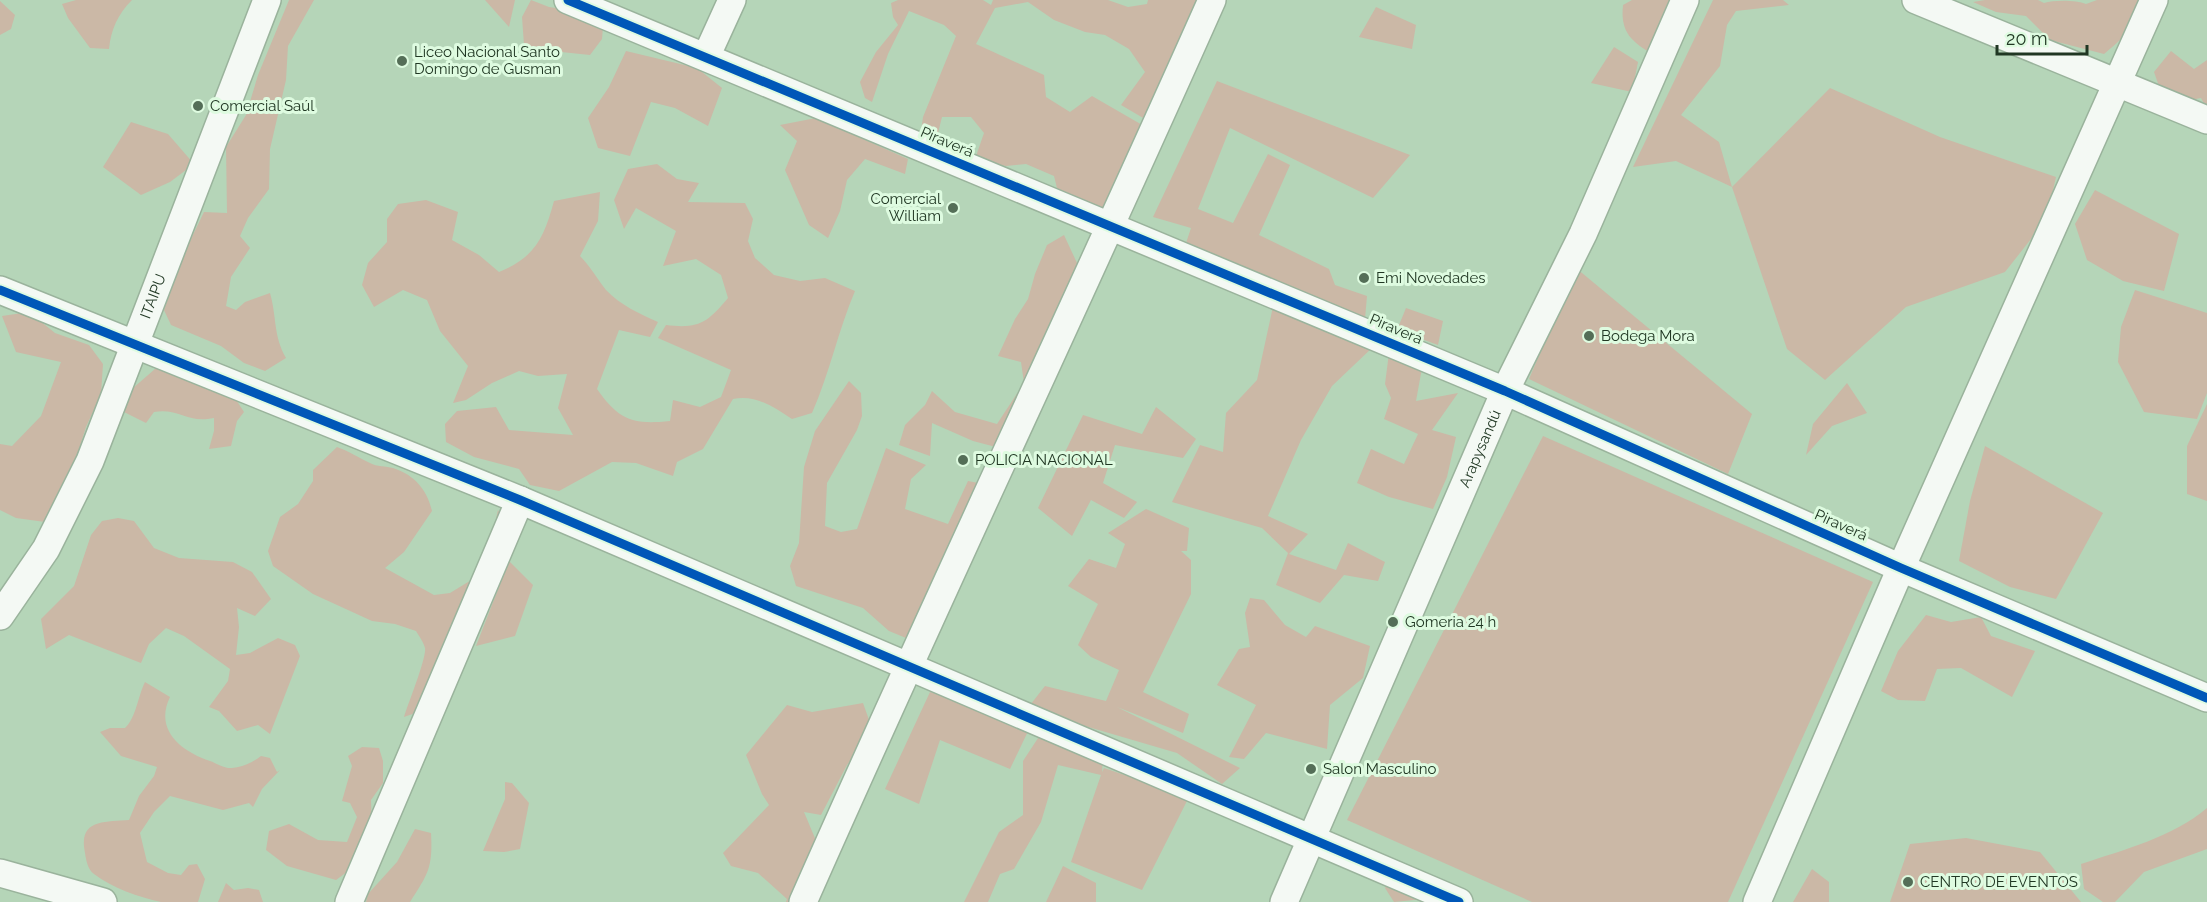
<svg xmlns="http://www.w3.org/2000/svg" width="2207" height="902" viewBox="0 0 2207 902" font-family="Raleway,sans-serif">
<rect width="100%" height="100%" fill="#b5d5b8"/>
<g fill="#cbb8a6">
<path d="M 76,0 L 132,0 C 118,14 111,29 109,49 L 90,48 L 68,18 L 62,4 Z"/>
<path d="M 289,0 L 314,0 L 288,46 L 286,80 L 270,149 L 269,189 L 248,218 L 240,236 L 250,248 L 231,277 L 226,306 L 236,310 L 245,302 L 270,293 C 277,318 273,335 286,358 L 265,371 L 244,363 L 221,346 L 171,325 L 164,310 L 173,276 L 204,212 L 227,213 L 226,147 L 246,115 L 258,75 Z"/>
<path d="M 485,0 L 515,0 L 509,27 Z"/>
<path d="M 531,0 L 549,7 L 604,15 L 602,39 L 590,55 L 542,50 L 524,45 L 522,17 Z"/>
<path d="M 898,0 L 983,0 L 991,5 L 993,0 L 1108,0 L 1128,7 L 1147,4 L 1148,0 L 1206,0 L 1150,122 L 1121,105 L 1145,72 L 1129,49 L 1105,35 L 1085,32 L 1054,20 L 1028,2 L 995,8 L 976,44 L 1044,75 L 1046,97 L 1070,112 L 1092,96 L 1144,126 L 1108,206 L 1089,211 L 1058,192 L 1054,176 L 1026,164 L 1006,166 L 975,159 L 984,133 L 971,117 L 942,117 L 936,141 L 920,139 L 923,117 L 956,36 L 944,25 L 909,11 L 888,54 L 872,102 L 865,98 L 860,82 L 876,52 L 898,25 L 893,17 L 891,3 Z"/>
<path d="M 1632,0 L 1676,0 L 1654,55 C 1632,42 1620,33 1623,5 Z"/>
<path d="M 1713,0 L 1783,0 L 1789,5 L 1736,11 L 1727,25 L 1720,66 L 1681,115 L 1719,142 L 1732,187 L 1830,88 L 1940,137 L 2056,177 L 2051,199 L 2031,239 L 2005,272 L 1906,307 L 1825,380 L 1787,349 L 1732,187 L 1676,161 L 1633,167 Z"/>
<path d="M 1985,0 L 2038,0 L 2044,3 C 2054,0 2076,0 2086,4 L 2097,0 L 2138,0 C 2139,25 2121,40 2104,54 L 2050,40 L 2026,16 L 1996,12 L 1973,2 Z"/>
<path d="M 0,1 L 15,15 L 11,29 L 0,35 Z"/>
<path d="M 1376,7 L 1416,25 L 1412,49 L 1359,37 Z"/>
<path d="M 1614,47 L 1638,62 L 1632,92 L 1591,83 Z"/>
<path d="M 626,51 L 697,68 L 722,88 L 708,126 L 675,108 L 651,102 L 630,156 L 598,148 L 588,118 L 609,87 Z"/>
<path d="M 2171,51 L 2194,69 L 2207,60 L 2207,109 L 2201,98 L 2185,101 L 2161,92 L 2154,72 Z"/>
<path d="M 1217,81 L 1410,155 L 1373,198 L 1230,128 L 1198,209 L 1233,223 L 1268,154 L 1290,165 L 1259,235 L 1329,269 L 1335,285 L 1367,296 L 1365,319 L 1183,252 L 1191,228 L 1153,217 Z"/>
<path d="M 816,118 L 908,159 L 905,174 L 865,159 L 847,180 L 840,211 L 828,238 L 809,225 L 785,170 L 797,141 L 780,125 Z"/>
<path d="M 131,122 L 168,134 L 194,164 L 170,182 L 141,195 L 103,167 Z"/>
<path d="M 657,164 L 677,179 L 699,183 L 688,202 L 745,203 L 753,219 L 748,241 L 755,258 L 774,275 L 800,281 L 825,278 L 855,291 C 838,331 830,372 812,413 L 792,419 C 774,407 755,394 733,399 L 703,449 L 677,462 L 673,476 L 636,463 L 612,462 L 559,491 L 530,485 L 519,469 L 474,457 L 446,442 L 445,424 L 457,411 L 496,407 L 509,430 L 573,435 L 558,408 L 567,374 L 538,376 L 519,371 L 492,383 L 466,400 L 453,403 L 468,366 L 440,331 L 427,300 L 403,290 L 374,307 L 362,285 L 368,263 L 387,242 L 387,219 L 398,204 L 426,200 L 458,212 L 452,240 L 479,255 L 499,272 C 536,257 544,237 554,201 L 600,192 L 598,221 L 580,256 C 591,267 597,279 606,290 C 620,305 640,314 658,322 L 650,337 L 619,330 L 597,389 C 619,420 632,425 670,421 L 673,400 L 700,407 L 721,397 L 731,370 L 658,338 L 666,325 C 699,329 707,323 728,298 L 721,275 L 696,259 L 663,266 L 676,231 L 636,208 L 624,229 L 614,200 L 628,169 Z"/>
<path d="M 2095,190 L 2179,234 L 2164,291 L 2123,281 L 2087,260 L 2075,224 Z"/>
<path d="M 1064,235 L 1077,263 L 1074,297 L 1011,451 L 973,441 L 932,423 L 930,456 L 899,445 L 905,425 L 925,405 L 932,391 L 955,412 L 997,424 L 1024,383 L 1021,362 L 998,356 L 1015,319 L 1028,299 L 1035,274 L 1047,245 Z"/>
<path d="M 1576,268 L 1752,414 L 1728,474 L 1529,379 Z"/>
<path d="M 2135,290 L 2207,313 L 2207,393 L 2197,419 L 2144,412 L 2118,362 L 2121,327 Z"/>
<path d="M 1274,302 L 1374,346 L 1332,386 L 1301,440 L 1268,516 L 1308,534 L 1289,554 L 1336,570 L 1348,543 L 1385,562 L 1378,581 L 1344,575 L 1320,603 L 1276,585 L 1288,553 L 1262,528 L 1172,502 L 1200,445 L 1223,452 L 1226,413 L 1257,380 Z"/>
<path d="M 1406,308 L 1443,321 L 1438,345 L 1397,330 Z"/>
<path d="M 29,312 L 55,333 L 89,345 L 103,364 L 101,394 L 86,427 L 74,465 L 45,522 L 16,518 L 0,510 L 0,444 L 12,446 L 41,416 L 61,362 L 16,352 L 2,316 Z"/>
<path d="M 1389,353 L 1422,368 L 1416,401 L 1458,393 L 1432,430 L 1456,437 L 1447,477 L 1433,509 L 1389,497 L 1357,483 L 1371,449 L 1404,464 L 1418,434 L 1384,419 L 1391,398 L 1385,384 Z"/>
<path d="M 163,362 L 174,373 L 235,398 L 244,412 L 237,421 L 231,446 L 209,449 L 214,431 L 214,418 C 187,424 180,408 154,412 L 146,423 L 124,412 L 132,389 Z"/>
<path d="M 849,381 L 861,393 L 862,416 L 857,430 L 827,483 L 825,526 L 841,532 L 857,529 L 886,448 L 926,465 L 911,479 L 905,509 L 948,524 L 968,481 L 994,486 L 923,645 L 889,631 L 863,608 L 796,586 L 790,566 L 799,543 L 804,467 L 815,431 Z"/>
<path d="M 1847,383 L 1867,413 L 1832,426 L 1806,455 L 1813,424 Z"/>
<path d="M 2207,404 L 2207,501 L 2187,494 L 2187,446 Z"/>
<path d="M 1156,407 L 1196,439 L 1183,458 L 1115,445 L 1103,483 L 1137,502 L 1124,518 L 1091,500 L 1072,536 L 1038,508 L 1083,415 L 1142,434 Z"/>
<path d="M 1543,436 L 1873,582 L 1728,902 L 1532,902 L 1347,820 Z"/>
<path d="M 1985,446 L 2103,513 L 2056,599 L 2010,587 L 1959,561 L 1970,501 Z"/>
<path d="M 337,447 C 349,451 359,458 370,463 C 377,467 386,466 393,468 C 415,475 427,490 432,511 L 404,552 L 385,568 L 434,595 L 450,593 L 473,579 L 494,528 L 498,510 L 506,525 L 424,710 L 404,717 C 408,704 427,657 425,648 C 424,643 419,636 416,631 L 395,624 L 372,621 L 313,594 L 273,566 L 268,551 L 280,517 L 298,504 L 313,481 L 313,470 Z"/>
<path d="M 1146,509 L 1189,528 L 1187,551 L 1181,551 L 1191,560 L 1191,594 L 1143,692 L 1189,714 L 1183,733 L 1117,707 L 1240,768 L 1222,784 L 1177,753 L 1027,709 L 1045,686 L 1106,701 L 1119,670 L 1091,657 L 1078,645 L 1098,604 L 1068,586 L 1089,559 L 1116,568 L 1125,544 L 1108,533 Z"/>
<path d="M 118,518 L 134,521 L 154,548 L 179,558 L 233,562 L 252,572 L 271,599 L 255,616 L 237,608 L 239,627 L 236,655 L 250,653 L 278,638 L 295,645 L 300,656 L 270,734 L 258,725 L 237,731 L 219,711 L 209,707 L 228,681 L 230,669 L 184,636 L 166,628 L 149,644 L 141,663 L 69,635 L 46,649 L 41,619 L 74,586 L 91,535 L 102,521 Z"/>
<path d="M 509,561 L 533,585 L 515,636 L 476,646 Z"/>
<path d="M 1250,598 L 1264,600 L 1285,625 L 1306,637 L 1315,626 L 1370,646 L 1363,678 L 1330,705 L 1327,749 L 1266,733 L 1244,759 L 1229,757 L 1256,705 L 1217,685 L 1239,649 L 1250,647 L 1245,613 Z"/>
<path d="M 1926,615 L 1951,622 L 1981,617 L 1991,636 L 2035,651 L 2012,697 L 1961,668 L 1937,669 L 1925,701 L 1898,700 L 1881,691 L 1898,651 Z"/>
<path d="M 145,682 L 170,697 C 154,730 181,751 210,761 C 216,763 225,769 232,768 C 243,767 253,762 261,756 L 270,758 L 277,772 L 280,770 L 262,789 L 253,807 L 249,803 L 223,810 L 170,796 L 154,812 L 140,833 L 147,862 L 168,873 L 181,875 L 189,865 L 197,864 L 205,879 L 198,902 C 187,902 172,902 161,902 C 139,897 112,888 94,874 C 88,870 86,860 85,853 C 78,819 104,822 129,820 L 139,796 L 154,776 L 157,767 L 121,756 L 100,732 L 110,728 L 125,728 C 136,718 138,696 145,682 Z"/>
<path d="M 930,692 L 1032,723 L 1010,769 L 940,740 L 919,804 L 885,789 Z"/>
<path d="M 863,703 L 873,731 L 847,765 L 821,815 L 804,812 L 822,855 L 802,902 L 786,902 L 787,899 L 758,873 L 731,866 L 723,853 L 769,805 L 762,794 L 746,755 L 787,705 L 812,712 Z"/>
<path d="M 1042,732 L 1103,758 L 1102,772 L 1104,768 L 1189,797 L 1142,890 L 1071,862 L 1101,775 L 1058,765 L 1041,822 L 1014,869 L 1000,874 L 988,902 L 964,902 L 999,832 L 1023,815 L 1023,761 Z"/>
<path d="M 362,747 L 379,748 L 383,761 L 383,783 L 371,800 L 372,833 L 355,866 L 336,880 L 287,866 L 266,850 L 269,831 L 289,824 L 318,840 L 347,842 L 357,817 L 350,803 L 342,801 L 352,766 L 348,756 Z"/>
<path d="M 505,782 L 512,783 L 529,803 L 520,849 L 504,852 L 483,851 L 505,799 Z"/>
<path d="M 2207,808 L 2207,849 L 2144,872 L 2115,902 L 2103,902 L 2084,889 L 2081,864 C 2123,850 2173,837 2207,808 Z"/>
<path d="M 415,829 L 431,833 C 433,868 428,874 410,902 L 366,902 L 368,894 L 397,862 Z"/>
<path d="M 1966,838 L 2040,852 L 2081,902 L 1890,902 L 1910,844 Z"/>
<path d="M 1063,866 L 1096,883 L 1096,902 L 1046,902 Z"/>
<path d="M 1812,869 L 1829,882 L 1829,902 L 1793,902 Z"/>
<path d="M 1390,878 L 1424,899 L 1394,902 L 1385,888 Z"/>
<path d="M 226,883 L 234,890 L 248,888 L 259,890 L 263,902 L 218,902 Z"/>
</g>
<g fill="none" stroke-linecap="round" stroke-linejoin="round">
<defs>
<g id="street">
<path d="M 568,0 L 1505,391 L 1901,568 L 2207,698"/>
<path d="M 1916,0 L 2207,120"/>
<path d="M 706,57 L 732,0"/>
<path d="M 0,290 L 520,500 L 1459,902"/>
<path id="s1" d="M 0,616 L 46,549 L 90,461 L 267,0"/>
<path d="M 0,873 L 103,902"/>
<path d="M 349,902 L 520,500"/>
<path d="M 803,902 C 936,600 1078,302 1212,0"/>
<path id="s2" d="M 1284,902 L 1505,391 L 1583,234 L 1685,0"/>
<path d="M 1757,902 L 1901,568 L 2154,0"/>
</g>
</defs>
<use href="#street" stroke="#9ab39c" stroke-width="30"/>
<use href="#street" stroke="#f4f9f4" stroke-width="27"/>
<defs>
<g id="cycleway">
<path d="M 568,0 L 1505,391 L 1901,568 L 2207,698"/>
<path d="M 0,290 L 520,500 L 1459,902"/>
</g>
</defs>
<use href="#cycleway" stroke="#defbe0" stroke-width="13"/>
<use href="#cycleway" stroke="#0057b8" stroke-width="9"/>
</g>
<g fill="#546e57" stroke="#defbe0" stroke-width="2">
<circle cx="402" cy="61" r="6"/>
<circle cx="198" cy="106" r="6"/>
<circle cx="953" cy="208" r="6"/>
<circle cx="1364" cy="278" r="6"/>
<circle cx="1589" cy="336" r="6"/>
<circle cx="963" cy="460" r="6"/>
<circle cx="1393" cy="622" r="6"/>
<circle cx="1311" cy="769" r="6"/>
<circle cx="1908" cy="882" r="6"/>
</g>
<g text-anchor="middle" dominant-baseline="central" stroke-width="6" stroke-linejoin="round" paint-order="stroke">
<g font-size="15" fill="#203723" stroke="#defbe0" text-anchor="start">
<text x="414" y="52">Liceo Nacional Santo<tspan x="414" dy="17">Domingo de Gusman</tspan></text>
<text x="210" y="106">Comercial Saúl</text>
<text x="941" y="199" text-anchor="end">Comercial<tspan x="941" dy="17">William</tspan></text>
<text x="1376" y="278">Emi Novedades</text>
<text x="1601" y="336">Bodega Mora</text>
<text x="975" y="460">POLICIA NACIONAL</text>
<text x="1405" y="622">Gomeria 24 h</text>
<text x="1323" y="769">Salon Masculino</text>
<text x="1920" y="882">CENTRO DE EVENTOS</text>
</g>
<g font-size="15" fill="#203723" stroke="#defbe0">
<text transform="translate(947 142) rotate(23)">Piraverá</text>
<text stroke="none"><textPath href="#s1" startOffset="356">ITAIPU</textPath></text>
<text transform="translate(1396 329) rotate(23)">Piraverá</text>
<text stroke="none"><textPath href="#s2" startOffset="494">Arapysandú</textPath></text>
<text transform="translate(1841 525) rotate(24)">Piraverá</text>
</g>
</g>
<path d="M1997 45v9h90v-9" fill="none" stroke="#203723" stroke-width="3"/>
<text x="2006" y="45" font-size="18" fill="#203723" stroke="#defbe0" stroke-width="4.5" paint-order="stroke">20 m</text>
</svg>
